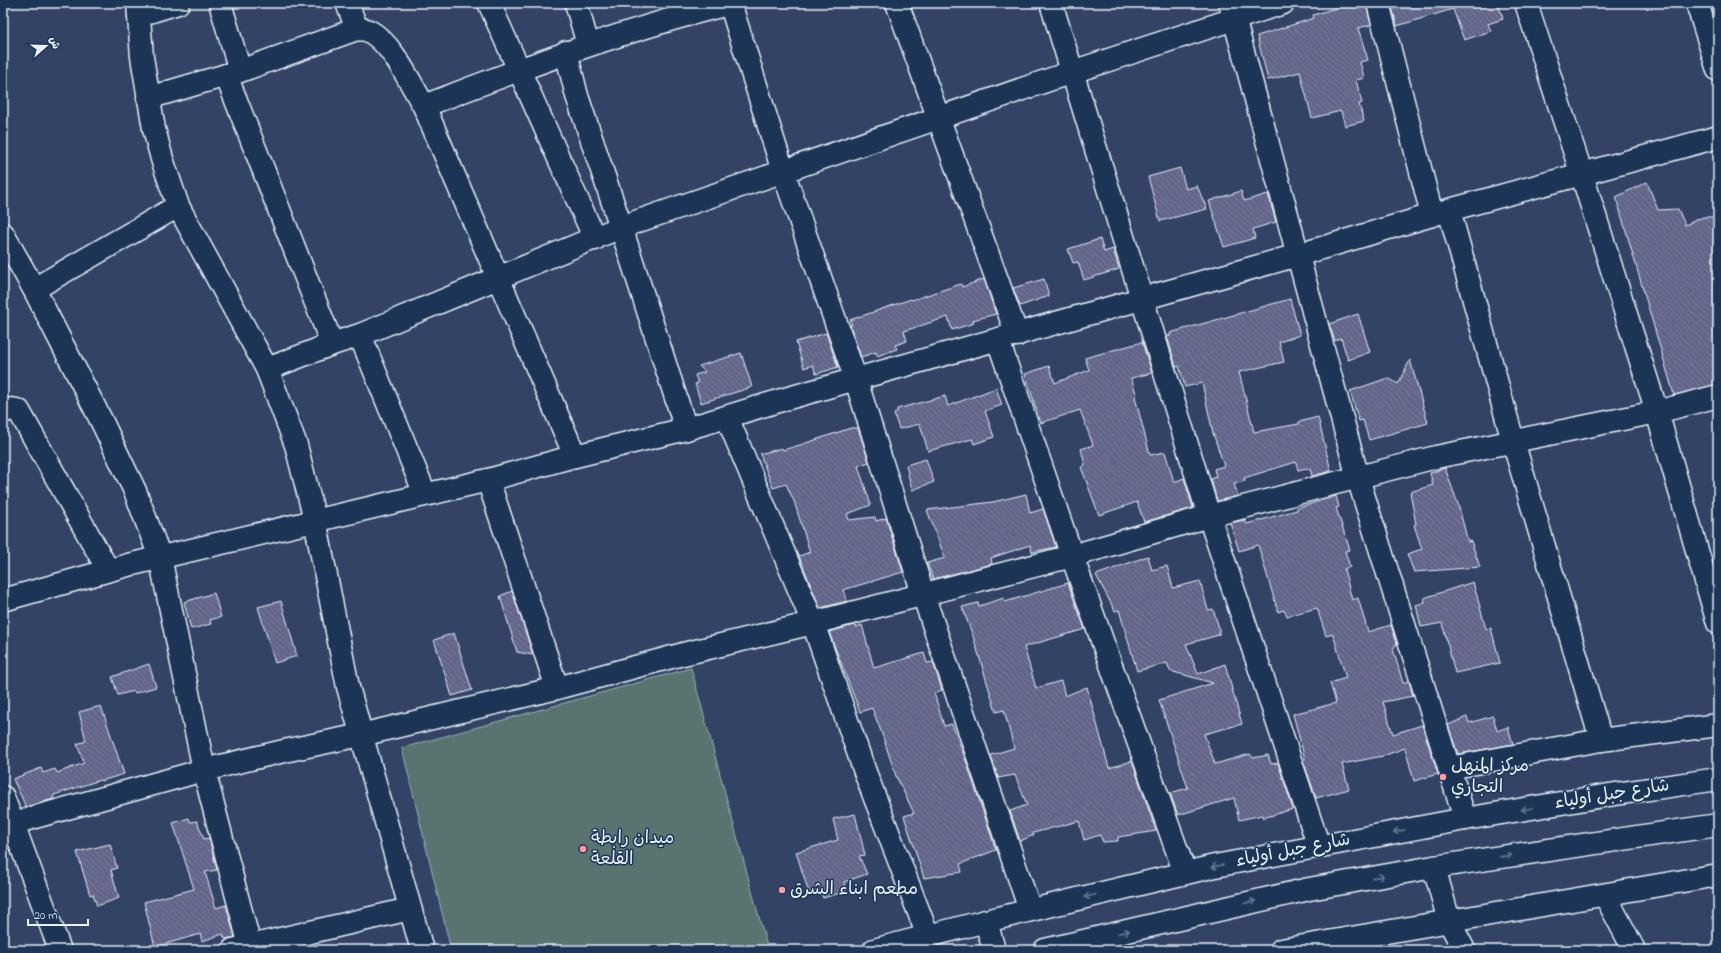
<svg xmlns="http://www.w3.org/2000/svg" width="1721" height="953" viewBox="0 0 1721 953" font-family="'Indie Flower','Playpen Sans Arabic',sans-serif">
<defs>
<pattern id="building-back-hatch" width="6" height="6" patternUnits="userSpaceOnUse"><rect width="6" height="6" fill="#626589"/><path d="M-1 5l2 2M0 0l6 6M5-1l2 2" fill="none" stroke="#787c9a"/></pattern>
</defs>
<rect width="100%" height="100%" fill="#324366"/>
<filter id="ink" filterUnits="userSpaceOnUse"><feTurbulence type="fractalNoise" baseFrequency=".025" numOctaves="2"/><feDisplacementMap in="SourceGraphic" scale="8" xChannelSelector="R" yChannelSelector="G"/><feConvolveMatrix kernelMatrix="1 2 1 2 8 2 1 2 1" color-interpolation-filters="sRGB"/></filter>
<g filter="url(#ink)">
<path fill="#597370" stroke="#a0b2b4" d="M 691,668 L 768,950 L 451,950 L 402,748 Z"/>
<g fill="url(#building-back-hatch)" stroke="#e8f1f8">
<path d="M 1352,3 L 1366,3 L 1371,25 L 1358,28 L 1368,60 L 1360,62 L 1364,78 L 1356,80 L 1362,103 L 1359,104 L 1364,121 L 1345,126 L 1341,111 L 1312,118 L 1300,72 L 1268,80 L 1257,36 L 1314,18 L 1313,15 Z"/>
<path d="M 1391,3 L 1498,3 L 1503,19 L 1488,24 L 1491,31 L 1464,40 L 1453,9 L 1397,26 Z"/>
<path d="M 1180,168 L 1186,189 L 1197,186 L 1207,209 L 1160,221 L 1148,177 Z"/>
<path d="M 1647,182 L 1658,210 L 1678,209 L 1685,225 L 1703,217 L 1718,217 L 1718,384 L 1674,395 L 1616,197 Z"/>
<path d="M 1241,191 L 1244,201 L 1268,194 L 1276,222 L 1253,229 L 1255,238 L 1224,247 L 1209,201 Z"/>
<path d="M 1100,239 L 1104,252 L 1113,249 L 1119,269 L 1084,280 L 1078,262 L 1073,263 L 1068,249 Z"/>
<path d="M 984,279 L 996,314 L 973,320 L 974,323 L 952,330 L 948,317 L 904,331 L 907,341 L 895,345 L 897,349 L 877,356 L 876,352 L 861,357 L 850,325 L 852,325 L 850,320 L 911,299 L 912,300 L 961,284 L 962,287 Z"/>
<path d="M 1044,279 L 1049,296 L 1020,306 L 1013,288 Z"/>
<path d="M 1290,299 L 1300,335 L 1279,342 L 1284,362 L 1239,372 L 1254,432 L 1299,424 L 1299,422 L 1318,417 L 1331,471 L 1312,476 L 1310,469 L 1307,470 L 1306,468 L 1298,470 L 1296,462 L 1244,478 L 1245,481 L 1234,484 L 1238,496 L 1217,501 L 1211,479 L 1216,477 L 1214,469 L 1224,466 L 1213,433 L 1202,383 L 1185,387 L 1179,366 L 1176,367 L 1167,336 L 1171,335 L 1170,333 Z"/>
<path d="M 1358,314 L 1370,352 L 1348,360 L 1341,338 L 1335,341 L 1329,324 Z"/>
<path d="M 826,333 L 838,367 L 816,374 L 813,365 L 804,368 L 796,342 Z"/>
<path d="M 1142,342 L 1152,373 L 1131,378 L 1137,396 L 1135,397 L 1150,455 L 1165,452 L 1174,482 L 1184,478 L 1193,508 L 1144,522 L 1137,502 L 1099,515 L 1081,467 L 1085,465 L 1081,449 L 1093,445 L 1080,410 L 1041,423 L 1025,374 L 1049,366 L 1055,383 L 1089,370 L 1085,358 Z"/>
<path d="M 741,353 L 752,387 L 701,403 L 695,384 L 698,383 L 695,375 L 705,372 L 699,366 Z"/>
<path d="M 1410,360 L 1428,423 L 1369,440 L 1363,420 L 1359,421 L 1350,391 L 1388,378 L 1398,384 Z"/>
<path d="M 996,388 L 1002,405 L 985,411 L 994,437 L 974,444 L 972,439 L 928,451 L 920,424 L 899,429 L 894,414 L 897,412 L 897,409 L 945,396 L 948,406 Z"/>
<path d="M 851,428 L 858,428 L 869,462 L 858,466 L 871,505 L 847,514 L 849,520 L 875,517 L 876,521 L 886,518 L 903,572 L 843,590 L 847,601 L 820,608 L 799,556 L 810,552 L 794,501 L 786,484 L 773,488 L 760,454 L 782,448 L 783,450 L 803,444 Z"/>
<path d="M 926,459 L 934,482 L 912,490 L 906,465 Z"/>
<path d="M 1445,468 L 1458,504 L 1468,542 L 1471,541 L 1480,567 L 1414,572 L 1407,554 L 1422,549 L 1414,525 L 1416,524 L 1410,492 L 1433,485 L 1430,473 Z"/>
<path d="M 1026,494 L 1030,513 L 1043,509 L 1056,547 L 1032,552 L 1030,545 L 991,558 L 992,564 L 933,579 L 927,563 L 945,558 L 927,510 L 993,502 Z"/>
<path d="M 1336,496 L 1339,507 L 1336,508 L 1350,550 L 1345,551 L 1350,567 L 1344,569 L 1352,600 L 1358,598 L 1368,632 L 1391,625 L 1397,643 L 1393,649 L 1403,683 L 1409,681 L 1413,696 L 1383,702 L 1393,734 L 1422,725 L 1438,774 L 1414,781 L 1405,748 L 1383,756 L 1342,764 L 1349,789 L 1316,798 L 1303,760 L 1305,759 L 1293,714 L 1336,703 L 1330,683 L 1346,678 L 1333,634 L 1326,636 L 1317,608 L 1287,616 L 1284,610 L 1278,612 L 1258,545 L 1239,551 L 1230,523 L 1245,520 L 1247,524 L 1297,510 L 1297,508 Z"/>
<path d="M 1148,556 L 1152,570 L 1167,566 L 1173,588 L 1200,581 L 1208,610 L 1213,609 L 1219,628 L 1219,635 L 1186,644 L 1198,674 L 1225,664 L 1242,724 L 1204,734 L 1215,764 L 1250,754 L 1253,758 L 1268,755 L 1271,764 L 1278,763 L 1293,809 L 1263,818 L 1262,815 L 1239,820 L 1234,798 L 1178,815 L 1170,793 L 1188,788 L 1159,700 L 1213,683 L 1170,671 L 1167,663 L 1137,671 L 1119,610 L 1115,611 L 1096,575 Z"/>
<path d="M 1473,582 L 1486,629 L 1491,628 L 1500,663 L 1455,673 L 1442,623 L 1421,627 L 1416,605 L 1425,602 L 1424,598 Z"/>
<path d="M 1068,583 L 1085,629 L 1024,647 L 1036,688 L 1061,681 L 1065,696 L 1087,687 L 1109,768 L 1132,761 L 1156,831 L 1118,837 L 1118,841 L 1103,842 L 1100,835 L 1084,840 L 1079,821 L 1033,833 L 1034,835 L 1020,841 L 1010,811 L 1027,805 L 1015,775 L 998,778 L 991,755 L 1014,748 L 1004,710 L 996,712 L 973,636 L 962,607 L 978,603 L 979,606 L 1004,598 L 1005,602 Z"/>
<path d="M 512,591 L 533,655 L 517,652 L 500,596 Z"/>
<path d="M 214,593 L 221,617 L 210,620 L 211,624 L 191,629 L 184,602 Z"/>
<path d="M 281,601 L 297,656 L 275,663 L 258,607 Z"/>
<path d="M 855,625 L 856,627 L 862,625 L 874,668 L 924,653 L 927,663 L 933,662 L 942,690 L 934,693 L 944,726 L 952,724 L 966,761 L 996,850 L 960,864 L 962,872 L 924,878 L 904,816 L 914,813 L 896,776 L 882,734 L 872,708 L 860,712 L 829,632 Z"/>
<path d="M 454,633 L 472,690 L 452,696 L 434,640 Z"/>
<path d="M 149,664 L 156,687 L 135,693 L 134,691 L 118,695 L 112,677 Z"/>
<path d="M 101,706 L 124,774 L 101,781 L 100,780 L 54,795 L 53,799 L 26,807 L 13,779 L 41,768 L 43,773 L 55,769 L 57,773 L 84,763 L 77,744 L 86,741 L 79,712 Z"/>
<path d="M 1493,716 L 1497,731 L 1508,727 L 1513,744 L 1458,754 L 1448,725 L 1467,717 L 1469,723 Z"/>
<path d="M 855,814 L 865,855 L 859,856 L 867,874 L 844,882 L 847,891 L 823,898 L 820,890 L 809,893 L 796,852 L 838,840 L 833,819 Z"/>
<path d="M 189,818 L 190,822 L 197,821 L 204,839 L 209,838 L 217,870 L 205,872 L 216,908 L 226,905 L 235,937 L 225,939 L 223,934 L 202,941 L 200,934 L 155,947 L 144,902 L 194,889 L 173,823 Z"/>
<path d="M 110,844 L 117,868 L 111,870 L 119,898 L 97,906 L 93,894 L 90,895 L 77,852 Z"/>
</g>
<g fill="none" stroke-linecap="round" stroke-linejoin="round">
<defs>
<g id="minor">
<path d="M 138,3 L 142,57 L 154,129 L 162,159 L 178,206 L 267,369 L 296,445 L 315,520 L 348,687 L 422,950"/>
<path d="M 220,3 L 240,71"/>
<path d="M 347,3 L 357,29"/>
<path d="M 489,3 L 595,239"/>
<path d="M 576,3 L 588,45"/>
<path d="M 730,3 L 783,171 L 856,380 L 923,594 L 1030,910"/>
<path d="M 897,3 L 1017,335"/>
<path d="M 1051,3 L 1209,516 L 1319,847"/>
<path d="M 1230,3 L 1358,478 L 1465,819"/>
<path d="M 1378,3 L 1432,215"/>
<path d="M 1526,3 L 1582,175 L 1657,412 L 1718,623"/>
<path d="M 1697,3 L 1718,70"/>
<path d="M 139,15 L 178,3"/>
<path d="M 566,52 L 577,96 L 621,227 L 686,429"/>
<path d="M 226,75 L 332,344"/>
<path d="M 148,98 L 240,71 L 357,29 C 361,30 365,29 369,31 C 393,44 410,83 424,106 L 575,456"/>
<path d="M 424,106 C 525,67 626,29 732,3"/>
<path d="M 1449,210 L 1513,441 L 1601,740"/>
<path d="M 3,234 L 34,289 L 102,422 L 135,491 L 160,557 L 204,770 L 251,950"/>
<path d="M 34,289 L 178,206"/>
<path d="M 360,335 L 425,494"/>
<path d="M 998,340 L 1072,556 L 1185,873"/>
<path d="M 267,369 L 332,344 L 360,335 L 621,227 L 1072,72 L 1283,3"/>
<path d="M 3,412 C 9,409 13,408 19,411 L 108,570"/>
<path d="M 727,417 L 813,623 L 865,772 L 928,936"/>
<path d="M 488,480 L 557,688"/>
<path d="M 3,600 L 128,565 L 488,480 L 575,456 L 686,429 L 785,399 L 1298,255 L 1449,210 L 1718,137"/>
<path d="M 1449,768 L 1601,740 L 1718,725"/>
<path d="M 3,797 L 60,950"/>
<path d="M 3,826 L 204,770 L 284,751 L 361,735 L 557,688 L 683,654 L 813,623 L 1072,556 L 1209,516 L 1436,457 L 1657,412 L 1718,396"/>
<path d="M 1434,867 L 1449,921 L 1464,950"/>
<path d="M 1605,895 L 1634,950"/>
<path d="M 986,921 L 994,950"/>
<path d="M 233,950 L 410,909"/>
<path d="M 1281,950 L 1718,875"/>
</g>
<g id="major">
<path d="M 874,950 L 986,921 L 1215,866 L 1465,819 L 1615,794 L 1718,779"/>
<path d="M 1045,950 L 1309,889 L 1434,867 L 1718,825"/>
</g>
</defs>
<use href="#minor" stroke="#e8f1f8" stroke-width="25"/>
<use href="#major" stroke="#e8f1f8" stroke-width="25"/>
<use href="#minor" stroke="#1d3557" stroke-width="22"/>
<use href="#major" stroke="#1d3557" stroke-width="22"/>
</g>
<defs><path id="oneway-shaft" d="M-6 0H5M1.5-3L5.5 0L1.5 3" fill="none" stroke-width="1.6" stroke-linecap="round" stroke-linejoin="round"/></defs>
<g stroke="#64778f">
<use href="#oneway-shaft" transform="translate(1527 809) rotate(171)"/>
<use href="#oneway-shaft" transform="translate(1399 831) rotate(169)"/>
<use href="#oneway-shaft" transform="translate(1506 856) rotate(-8)"/>
<use href="#oneway-shaft" transform="translate(1217 866) rotate(169)"/>
<use href="#oneway-shaft" transform="translate(1378 877) rotate(-10)"/>
<use href="#oneway-shaft" transform="translate(1090 896) rotate(166)"/>
<use href="#oneway-shaft" transform="translate(1250 902) rotate(-13)"/>
<use href="#oneway-shaft" transform="translate(1124 932) rotate(-13)"/>
</g>
</g>
<g fill="#ff9aa2" stroke="#1d3557" stroke-width="1.5">
<circle cx="1443" cy="777" r="4"/>
<circle cx="583" cy="849" r="4"/>
<circle cx="782" cy="890" r="4"/>
</g>
<g text-anchor="middle" dominant-baseline="central" stroke-width="3" stroke-linejoin="round" paint-order="stroke">
<g font-size="18" fill="#e8f1f8" stroke="#1d3557" text-anchor="start">
<text x="1451" y="767">مركز المنهل<tspan x="1451" dy="21">التجاري</tspan></text>
<text x="591" y="839">ميدان رابطة<tspan x="591" dy="21">القلعة</tspan></text>
<text x="790" y="890">مطعم ابناء الشرق</text>
</g>
<g font-size="18" fill="#e8f1f8" stroke="#1d3557">
<text transform="translate(1612 795) rotate(-9)">شارع جبل أولياء</text>
<text transform="translate(1293 851) rotate(-11)">شارع جبل أولياء</text>
</g>
</g>
<rect width="1721" height="953" fill="none" stroke="#1d3557" stroke-width="16"/>
<rect x="8" y="8" width="1705" height="937" fill="none" stroke="#e8f1f8" stroke-width="1.5" filter="url(#ink)"/>
<g transform="translate(46 46) rotate(70)" stroke="#1d3557" stroke-width="3" paint-order="stroke">
<path d="M0-3L7 15L0 10L-7 15Z" fill="#e8f1f8"/>
<text y="-6" font-size="11" font-weight="bold" text-anchor="middle" fill="#e8f1f8">ش</text>
</g>
<path d="M28 919v6h60v-6" fill="none" stroke="#e8f1f8" stroke-width="2"/>
<text x="34" y="919" font-size="12" fill="#e8f1f8" stroke="#1d3557" stroke-width="3" paint-order="stroke">20 m</text>
</svg>
